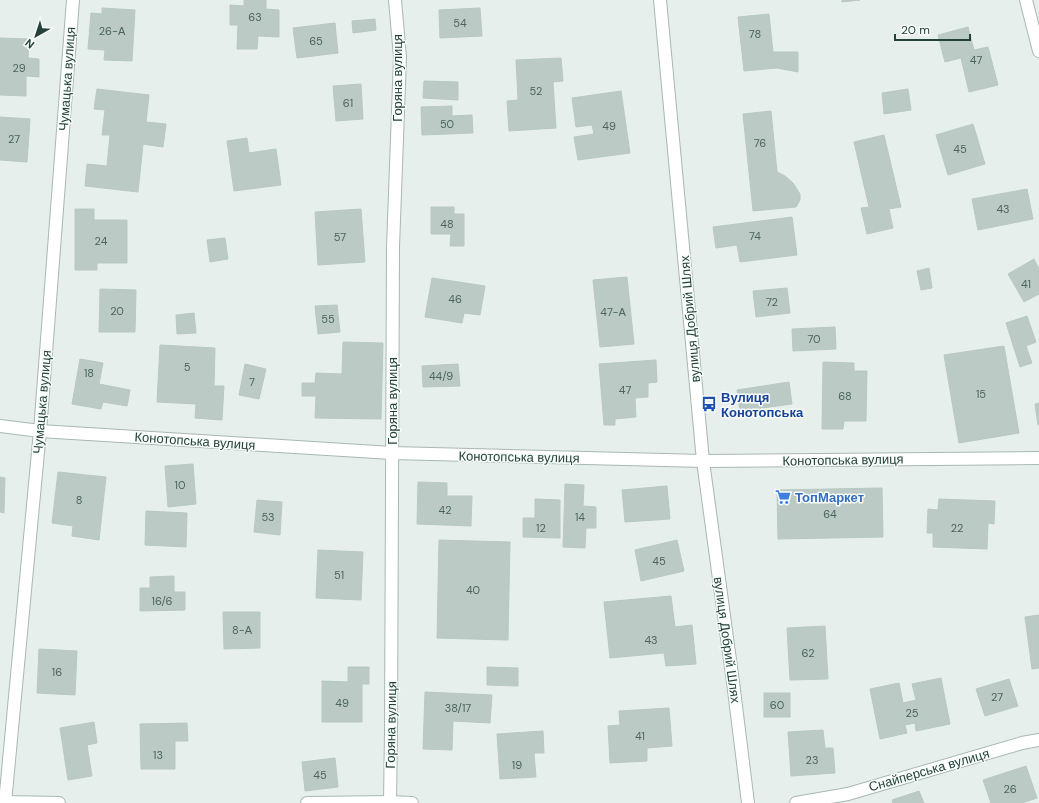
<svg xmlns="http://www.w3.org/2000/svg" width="1039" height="803" viewBox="0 0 1039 803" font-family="'DM Sans',sans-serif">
<rect width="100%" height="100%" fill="#e6efeb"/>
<g fill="#bbcac4" stroke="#b8c9c2">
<path d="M 244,0 L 266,0 L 266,9 L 279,10 L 279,37 L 258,36 L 257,49 L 237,49 L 238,25 L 230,25 L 230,5 L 244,6 Z"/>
<path d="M 842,0 L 860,0 L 842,2 Z"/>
<path d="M 102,8 L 135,10 L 132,61 L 104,60 L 105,50 L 88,49 L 91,13 L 102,14 Z"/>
<path d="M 480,8 L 482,36 L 440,38 L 439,10 Z"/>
<path d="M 769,14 L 773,52 L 798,52 L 798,72 L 777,68 L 744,71 L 738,17 Z"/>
<path d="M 375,19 L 376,30 L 353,33 L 352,21 Z"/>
<path d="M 335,23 L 338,53 L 297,58 L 293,28 Z"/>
<path d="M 968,27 L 974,50 L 988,47 L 998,85 L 969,92 L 961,58 L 945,62 L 938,35 Z"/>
<path d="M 0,38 L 29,39 L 28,58 L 39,59 L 39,77 L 26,76 L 26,96 L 0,95 Z"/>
<path d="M 561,58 L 563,81 L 553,82 L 556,128 L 509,131 L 507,101 L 518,100 L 516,60 Z"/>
<path d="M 424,81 L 458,82 L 458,100 L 423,98 Z"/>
<path d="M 361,84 L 363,119 L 336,121 L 333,86 Z"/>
<path d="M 97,89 L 149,95 L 146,122 L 166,124 L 163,147 L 143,144 L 138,192 L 85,186 L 87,164 L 107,166 L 110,135 L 102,135 L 105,110 L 94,109 Z"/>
<path d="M 908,89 L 911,110 L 884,114 L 882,93 Z"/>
<path d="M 621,91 L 630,153 L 578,160 L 574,137 L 594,134 L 592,125 L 576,127 L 572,98 Z"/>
<path d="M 452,106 L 452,116 L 472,115 L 473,133 L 422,135 L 421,107 Z"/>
<path d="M 771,111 L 777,172 L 785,176 L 793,183 L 800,194 L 800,200 L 796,207 L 753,211 L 743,114 Z"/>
<path d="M 0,117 L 30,119 L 27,162 L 0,160 Z"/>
<path d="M 973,124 L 985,164 L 948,175 L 936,135 Z"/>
<path d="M 884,135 L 901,207 L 889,209 L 893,228 L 867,234 L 861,208 L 869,207 L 854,142 Z"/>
<path d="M 247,138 L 249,153 L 276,149 L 281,185 L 234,191 L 227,141 Z"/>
<path d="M 1027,189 L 1033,219 L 978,230 L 972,199 Z"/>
<path d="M 431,207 L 454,207 L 454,214 L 464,214 L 464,246 L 450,246 L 451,234 L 431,234 Z"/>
<path d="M 75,209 L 94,209 L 94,220 L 127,220 L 127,263 L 97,263 L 97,270 L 75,270 Z"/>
<path d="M 361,209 L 365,262 L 318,265 L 315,212 Z"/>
<path d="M 792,217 L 797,255 L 740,262 L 737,245 L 716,248 L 713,227 Z"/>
<path d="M 225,238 L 228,259 L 210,262 L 207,240 Z"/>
<path d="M 1034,259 L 1039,269 L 1039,294 L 1024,302 L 1008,274 Z"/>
<path d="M 929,268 L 932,288 L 921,290 L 917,271 Z"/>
<path d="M 627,277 L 634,344 L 600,347 L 593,280 Z"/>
<path d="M 432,278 L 485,286 L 480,315 L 464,313 L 462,323 L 425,317 Z"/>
<path d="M 787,288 L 790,313 L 756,317 L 753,291 Z"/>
<path d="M 100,289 L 136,290 L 135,332 L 99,332 Z"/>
<path d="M 337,305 L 340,332 L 318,334 L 315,306 Z"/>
<path d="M 194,313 L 196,333 L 177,334 L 176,315 Z"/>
<path d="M 1027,316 L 1036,342 L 1026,346 L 1032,363 L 1020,367 L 1006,323 Z"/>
<path d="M 835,327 L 836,349 L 793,351 L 792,329 Z"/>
<path d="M 343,342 L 383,343 L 381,419 L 315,418 L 316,396 L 302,396 L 302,383 L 315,383 L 316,373 L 342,374 Z"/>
<path d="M 160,345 L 215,348 L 214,386 L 224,386 L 222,420 L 195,418 L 196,404 L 157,402 Z"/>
<path d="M 1004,346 L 1019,433 L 959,443 L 944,355 Z"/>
<path d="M 80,359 L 103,363 L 99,384 L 130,390 L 127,406 L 103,402 L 101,409 L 72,404 Z"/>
<path d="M 656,360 L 657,382 L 648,383 L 648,397 L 635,398 L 636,417 L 615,419 L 615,425 L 604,425 L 599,364 Z"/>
<path d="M 823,362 L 854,363 L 854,371 L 867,371 L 866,421 L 844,421 L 843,429 L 822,429 Z"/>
<path d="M 245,364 L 266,369 L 259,399 L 239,395 Z"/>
<path d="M 458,364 L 460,386 L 423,387 L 422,366 Z"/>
<path d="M 789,382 L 792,404 L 740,411 L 737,390 Z"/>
<path d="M 1039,403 L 1039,425 L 1038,425 L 1035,404 Z"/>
<path d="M 193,464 L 196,504 L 168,507 L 165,466 Z"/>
<path d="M 58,472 L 106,477 L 99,540 L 72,536 L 73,526 L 52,523 Z"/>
<path d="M 0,477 L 5,478 L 4,513 L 0,512 Z"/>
<path d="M 418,482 L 447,483 L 447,496 L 472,496 L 471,526 L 417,524 Z"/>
<path d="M 565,484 L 584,485 L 583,506 L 596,507 L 596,528 L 586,528 L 585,548 L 563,547 Z"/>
<path d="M 667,486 L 670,519 L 625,522 L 622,490 Z"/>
<path d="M 882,488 L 883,537 L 778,539 L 777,490 Z"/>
<path d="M 535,499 L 560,500 L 560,538 L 523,537 L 523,518 L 535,518 Z"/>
<path d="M 939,499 L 995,501 L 994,524 L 988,523 L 987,549 L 933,547 L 933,533 L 927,533 L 928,509 L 938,510 Z"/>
<path d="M 257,500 L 282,502 L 280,535 L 254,532 Z"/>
<path d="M 146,511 L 187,513 L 186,547 L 145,545 Z"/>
<path d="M 439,540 L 510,542 L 508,640 L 437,638 Z"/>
<path d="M 677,540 L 684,571 L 641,581 L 635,550 Z"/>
<path d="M 318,550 L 363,552 L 361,600 L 316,598 Z"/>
<path d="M 174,576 L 174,592 L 185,592 L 185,610 L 140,611 L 140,588 L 150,588 L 150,577 Z"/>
<path d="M 671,596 L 675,627 L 692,625 L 696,664 L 666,666 L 664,653 L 610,658 L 604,602 Z"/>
<path d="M 223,612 L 260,612 L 260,648 L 224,649 Z"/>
<path d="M 1039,615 L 1039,668 L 1032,669 L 1025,617 Z"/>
<path d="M 825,626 L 828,679 L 790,680 L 787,628 Z"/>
<path d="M 39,649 L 77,651 L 75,695 L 37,693 Z"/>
<path d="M 348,667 L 369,667 L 369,684 L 362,684 L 362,722 L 322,722 L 322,681 L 348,682 Z"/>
<path d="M 487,667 L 518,668 L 518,686 L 487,685 Z"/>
<path d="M 941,678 L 950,724 L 916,731 L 915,723 L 905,725 L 907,733 L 880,739 L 870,689 L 899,683 L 903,703 L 916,700 L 912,684 Z"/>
<path d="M 1009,679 L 1018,706 L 985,716 L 976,689 Z"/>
<path d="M 425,692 L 492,695 L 490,723 L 453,721 L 452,750 L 423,749 Z"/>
<rect x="764" y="693" width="26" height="24"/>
<path d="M 669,708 L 672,746 L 647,748 L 647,761 L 610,763 L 608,726 L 620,725 L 619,711 Z"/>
<path d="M 94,722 L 97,743 L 87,745 L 92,776 L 68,780 L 60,728 Z"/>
<path d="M 187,723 L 188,741 L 175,741 L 175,769 L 141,769 L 140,724 Z"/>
<path d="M 823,730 L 825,748 L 833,748 L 835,773 L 791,776 L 788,732 Z"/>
<path d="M 543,731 L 544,753 L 534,753 L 536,777 L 500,779 L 497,734 Z"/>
<path d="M 335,758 L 338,787 L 305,791 L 302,762 Z"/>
<path d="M 1026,766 L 1037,798 L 1022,803 L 991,803 L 983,780 Z"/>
<path d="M 919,791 L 924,803 L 893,803 L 892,800 Z"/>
</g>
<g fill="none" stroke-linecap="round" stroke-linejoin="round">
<defs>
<g id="minor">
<path d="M 1026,0 L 1039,51"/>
<path d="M 0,426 L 40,431 L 392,453 L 703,461 L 1039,458"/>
<path d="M 0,803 L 5,802 L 59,803"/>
<path d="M 5,803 L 40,431 L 73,0"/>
<path d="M 307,803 L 390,802 L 412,803"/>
<path d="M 390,803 L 391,732 L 393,247 L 400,57 L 395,0"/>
<path d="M 796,803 L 848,794 L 1022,743 L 1039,740"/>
</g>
<path id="tertiary" d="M 660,0 L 703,461 L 733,682 L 748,803"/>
</defs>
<use href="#minor" stroke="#a8b8b2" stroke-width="14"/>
<use href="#tertiary" stroke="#a8b8b2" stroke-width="14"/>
<use href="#minor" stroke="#fff" stroke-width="12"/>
<use href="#tertiary" stroke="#fff" stroke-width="12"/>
</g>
<defs>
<symbol id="bus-bare" viewBox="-9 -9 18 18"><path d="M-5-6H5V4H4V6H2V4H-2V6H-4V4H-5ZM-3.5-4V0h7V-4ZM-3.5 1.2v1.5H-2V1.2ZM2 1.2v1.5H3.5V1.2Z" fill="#1a4fb4" stroke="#f7fbf9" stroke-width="2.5" paint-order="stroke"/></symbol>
<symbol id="supermarket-bare" viewBox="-9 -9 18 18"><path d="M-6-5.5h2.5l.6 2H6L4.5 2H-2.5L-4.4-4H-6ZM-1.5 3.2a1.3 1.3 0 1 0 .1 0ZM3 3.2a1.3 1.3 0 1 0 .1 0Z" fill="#3f7fe0" stroke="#f7fbf9" stroke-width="2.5" paint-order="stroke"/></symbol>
</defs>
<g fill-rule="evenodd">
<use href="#bus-bare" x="698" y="393" width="22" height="22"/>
<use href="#supermarket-bare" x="772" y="486" width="22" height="22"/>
</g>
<g text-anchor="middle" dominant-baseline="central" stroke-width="3" stroke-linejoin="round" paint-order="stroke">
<g font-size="11" fill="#4a645c">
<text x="255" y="17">63</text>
<text x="460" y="23">54</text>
<text x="112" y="31">26-А</text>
<text x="755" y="34">78</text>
<text x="316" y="41">65</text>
<text x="976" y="60">47</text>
<text x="19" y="68">29</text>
<text x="536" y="91">52</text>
<text x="348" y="103">61</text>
<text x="447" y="124">50</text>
<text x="609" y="126">49</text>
<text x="14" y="139">27</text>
<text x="760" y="143">76</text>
<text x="960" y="149">45</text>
<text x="1003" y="209">43</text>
<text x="447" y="224">48</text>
<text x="755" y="236">74</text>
<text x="340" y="237">57</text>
<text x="101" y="241">24</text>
<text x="1026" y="284">41</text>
<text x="455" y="299">46</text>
<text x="772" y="302">72</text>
<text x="117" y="311">20</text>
<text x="613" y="312">47-А</text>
<text x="328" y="319">55</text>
<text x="814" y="339">70</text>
<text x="187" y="367">5</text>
<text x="89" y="373">18</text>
<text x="441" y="376">44/9</text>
<text x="252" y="382">7</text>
<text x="625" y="390">47</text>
<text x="981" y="394">15</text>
<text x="845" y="396">68</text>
<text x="180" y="485">10</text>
<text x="79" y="500">8</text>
<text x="445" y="510">42</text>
<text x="830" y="514">64</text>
<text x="268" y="517">53</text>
<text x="580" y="517">14</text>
<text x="541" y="528">12</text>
<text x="957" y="528">22</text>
<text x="659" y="561">45</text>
<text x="339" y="575">51</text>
<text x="473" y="590">40</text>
<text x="162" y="601">16/6</text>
<text x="242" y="630">8-А</text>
<text x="651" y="640">43</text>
<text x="808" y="653">62</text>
<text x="57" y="672">16</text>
<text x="997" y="697">27</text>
<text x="342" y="703">49</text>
<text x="777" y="705">60</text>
<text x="458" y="708">38/17</text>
<text x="912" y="713">25</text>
<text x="640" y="736">41</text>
<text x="158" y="755">13</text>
<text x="812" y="760">23</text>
<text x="517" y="765">19</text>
<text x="320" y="775">45</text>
<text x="1010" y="789">26</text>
</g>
<g font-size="13" fill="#24423a" stroke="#f7fbf9">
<text transform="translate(397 78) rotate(-90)">Горяна вулиця</text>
<text transform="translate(67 79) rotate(-86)">Чумацька вулиця</text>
<text transform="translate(690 319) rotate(-95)">вулиця Добрий Шлях</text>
<text transform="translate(392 401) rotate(-90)">Горяна вулиця</text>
<text transform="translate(42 402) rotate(-85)">Чумацька вулиця</text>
<text transform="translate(195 441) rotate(4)">Конотопська вулиця</text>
<text transform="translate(519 457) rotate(1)">Конотопська вулиця</text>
<text transform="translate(843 460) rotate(-1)">Конотопська вулиця</text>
<text transform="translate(727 640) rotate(82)">вулиця Добрий Шлях</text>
<text transform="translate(391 725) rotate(-89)">Горяна вулиця</text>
<text transform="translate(929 770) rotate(-16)">Снайперська вулиця</text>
</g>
<g font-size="13" font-weight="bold" fill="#164399" stroke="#f7fbf9" text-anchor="start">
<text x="721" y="397">Вулиця<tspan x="721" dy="15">Конотопська</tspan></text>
</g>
<g font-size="13" font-weight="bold" fill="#366cbe" stroke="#f7fbf9" text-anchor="start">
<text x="795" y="497">ТопМаркет</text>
</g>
</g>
<g transform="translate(36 36) rotate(219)" stroke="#f7fbf9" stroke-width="3" paint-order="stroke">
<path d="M0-3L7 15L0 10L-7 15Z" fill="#24423a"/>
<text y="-6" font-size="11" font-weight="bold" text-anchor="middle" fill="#24423a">N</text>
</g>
<path d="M895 34v6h75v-6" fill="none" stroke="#24423a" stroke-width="2"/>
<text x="901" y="34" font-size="12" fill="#24423a" stroke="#f7fbf9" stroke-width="3" paint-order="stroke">20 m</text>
</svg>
